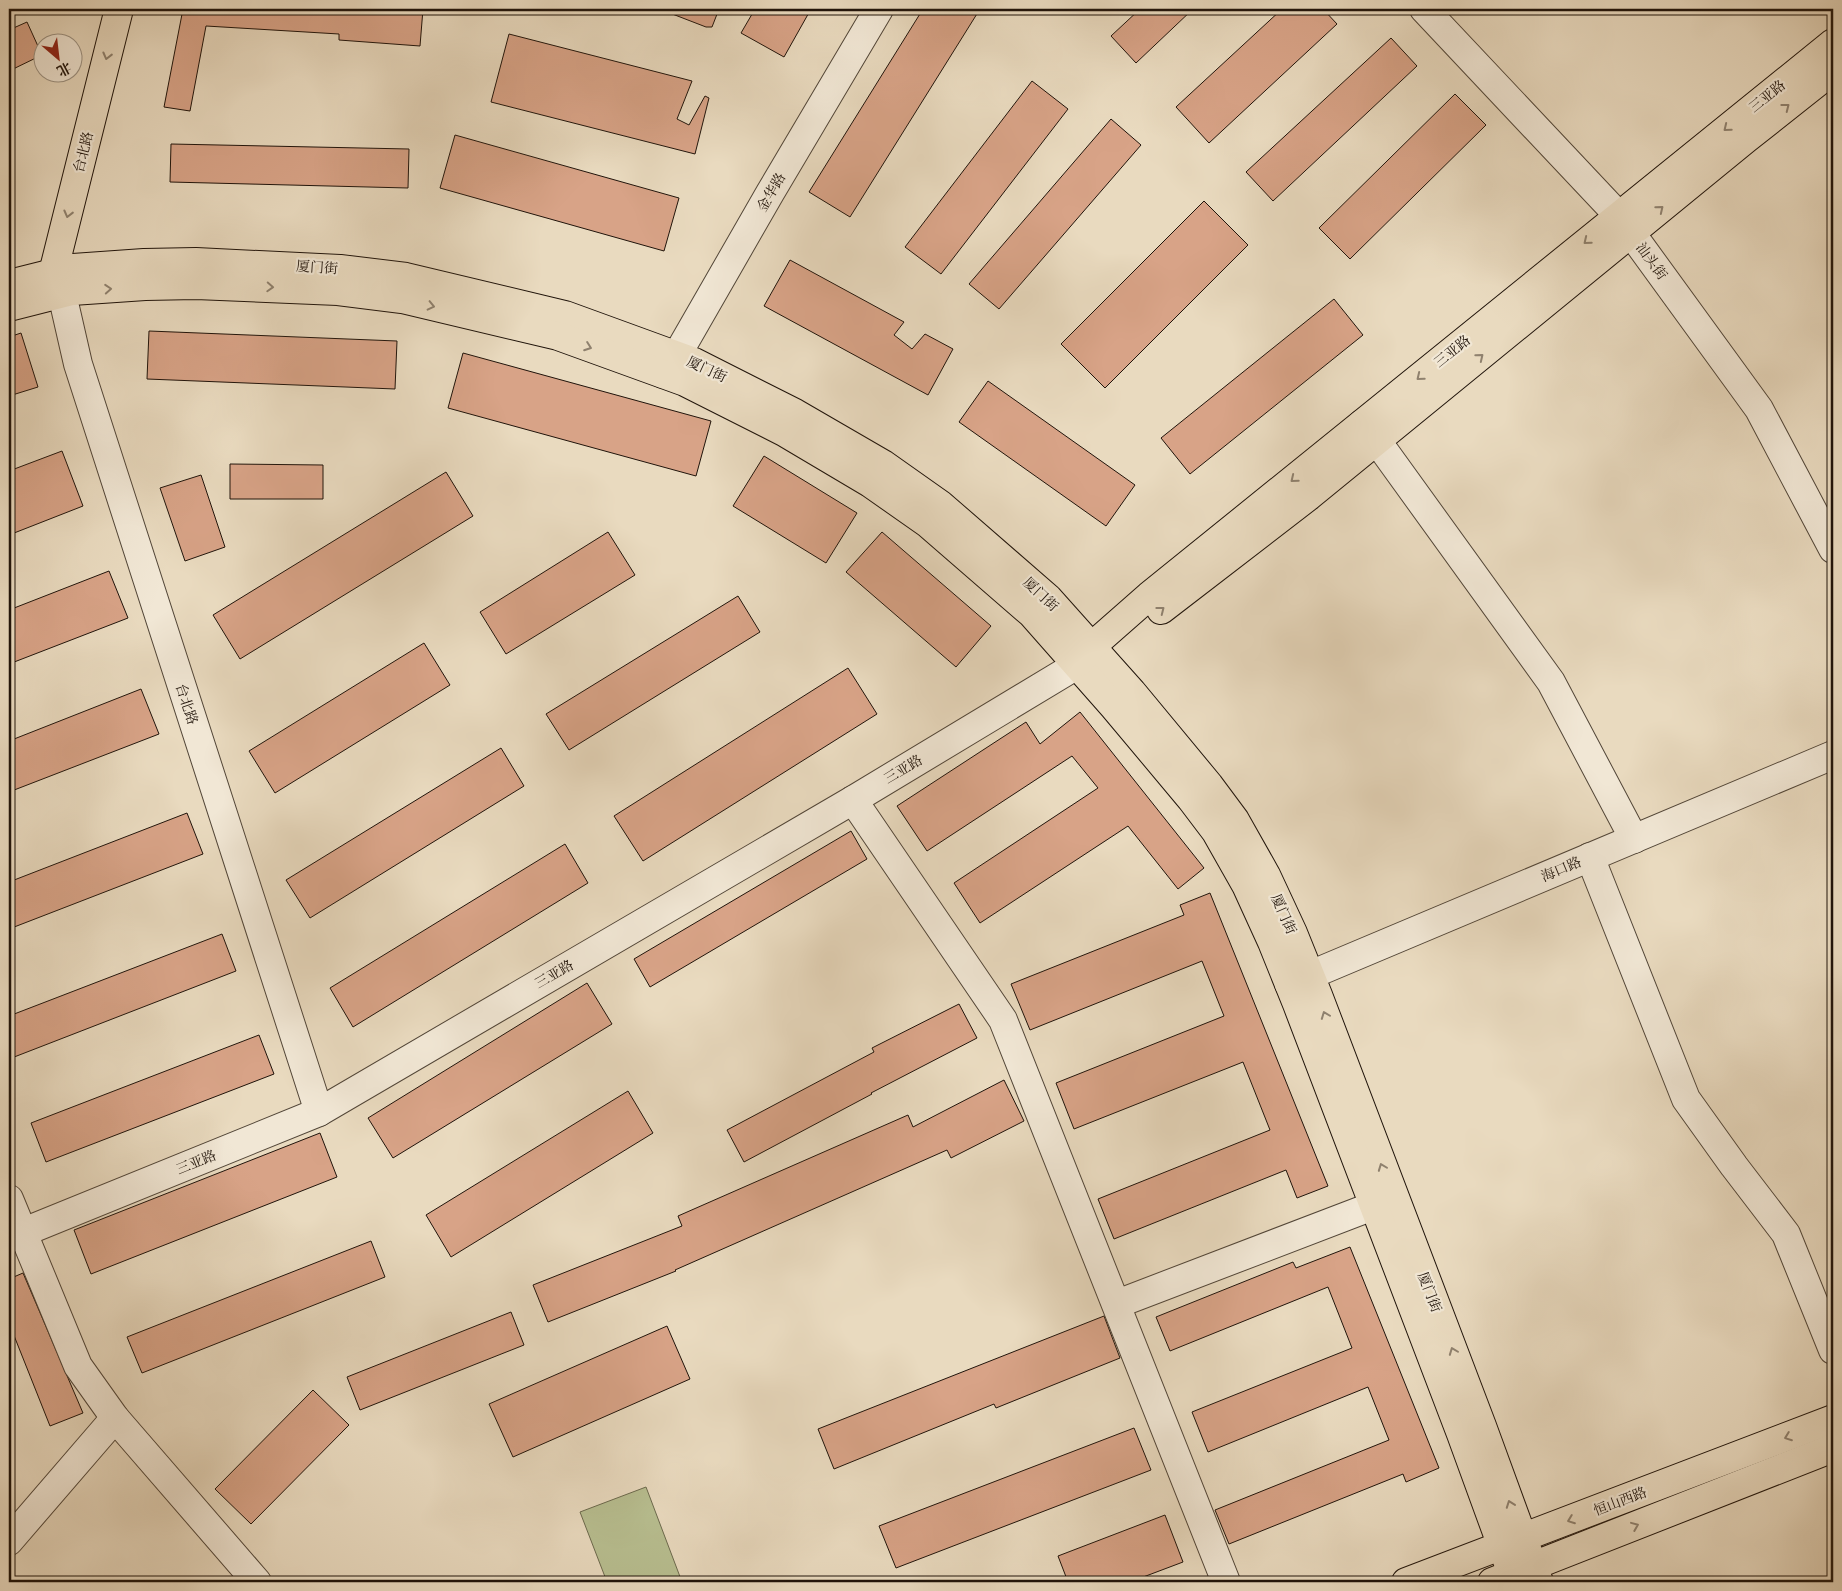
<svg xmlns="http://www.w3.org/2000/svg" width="1842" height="1591" viewBox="0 0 1842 1591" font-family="'Libre Caslon Text','Noto Serif SC',serif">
<rect width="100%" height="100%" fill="#e9dabf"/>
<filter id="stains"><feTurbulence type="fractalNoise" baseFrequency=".004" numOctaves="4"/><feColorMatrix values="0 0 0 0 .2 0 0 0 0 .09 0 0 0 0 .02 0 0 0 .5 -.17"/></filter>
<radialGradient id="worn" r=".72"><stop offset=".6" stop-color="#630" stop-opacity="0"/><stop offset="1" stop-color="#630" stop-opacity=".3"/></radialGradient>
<path fill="#b8bf91" stroke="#6c6a4e" d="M 646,1487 L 682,1582 L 607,1582 L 580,1512 Z"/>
<g fill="#d8a387" stroke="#20140b">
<path d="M 183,9 L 423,9 L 420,46 L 339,40 L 339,34 L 206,26 L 190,111 L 164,107 Z"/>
<path d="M 662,9 L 719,9 L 712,27 L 706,27 L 662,10 Z"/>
<path d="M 755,9 L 811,9 L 784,57 L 741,33 Z"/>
<path d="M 923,9 L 980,9 L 850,217 L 809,192 Z"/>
<path d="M 1140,9 L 1193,9 L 1136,63 L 1111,36 Z"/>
<path d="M 1282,9 L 1323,9 L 1337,24 L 1209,143 L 1176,107 Z"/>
<path d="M 27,22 L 42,55 L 9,71 L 9,30 Z"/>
<path d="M 509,34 L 692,81 L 677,119 L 689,125 L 705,96 L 709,98 L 695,154 L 491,102 Z"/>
<path d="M 1391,38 L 1417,66 L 1273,201 L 1246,172 Z"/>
<path d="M 1032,81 L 1068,109 L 941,274 L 905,247 Z"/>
<path d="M 1455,94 L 1486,125 L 1350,259 L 1319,228 Z"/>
<path d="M 1111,119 L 1141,145 L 999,309 L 969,284 Z"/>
<path d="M 455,135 L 679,198 L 664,251 L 440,188 Z"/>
<path d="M 171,144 L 409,149 L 408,188 L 170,182 Z"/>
<path d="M 1204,201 L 1248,245 L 1105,388 L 1061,344 Z"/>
<path d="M 790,260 L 904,322 L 894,335 L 912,349 L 925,334 L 953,349 L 928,395 L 764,306 Z"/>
<path d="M 1334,299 L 1363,335 L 1190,474 L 1161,438 Z"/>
<path d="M 149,331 L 397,341 L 395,389 L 147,379 Z"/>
<path d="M 21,333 L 38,387 L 9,396 L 9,337 Z"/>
<path d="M 463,353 L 711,421 L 696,476 L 448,408 Z"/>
<path d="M 988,381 L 1135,485 L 1106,526 L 959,422 Z"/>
<path d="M 62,451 L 83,506 L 9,535 L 9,471 Z"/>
<path d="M 764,456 L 857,513 L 826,563 L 733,506 Z"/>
<path d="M 230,464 L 323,465 L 323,499 L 230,499 Z"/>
<path d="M 446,472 L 473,516 L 240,659 L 213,615 Z"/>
<path d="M 201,475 L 225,547 L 185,561 L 160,488 Z"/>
<path d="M 608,532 L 635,575 L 506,654 L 480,612 Z"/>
<path d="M 882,532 L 991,626 L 956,667 L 846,572 Z"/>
<path d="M 109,571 L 128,618 L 9,664 L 9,610 Z"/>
<path d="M 738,596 L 760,632 L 569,750 L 546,714 Z"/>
<path d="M 424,643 L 450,685 L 275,793 L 249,751 Z"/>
<path d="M 848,668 L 877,714 L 643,861 L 614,816 Z"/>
<path d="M 141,689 L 159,734 L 9,792 L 9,741 Z"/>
<path d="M 1080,712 L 1204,868 L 1178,889 L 1128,826 L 980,923 L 954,883 L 1098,788 L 1072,756 L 927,851 L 897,806 L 1026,722 L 1040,744 Z"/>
<path d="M 501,748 L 524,786 L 310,918 L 286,880 Z"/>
<path d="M 187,813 L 203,854 L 9,929 L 9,882 Z"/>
<path d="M 851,831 L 867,859 L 650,987 L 634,959 Z"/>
<path d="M 565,844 L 588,883 L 353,1027 L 330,988 Z"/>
<path d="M 1210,893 L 1328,1186 L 1297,1198 L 1286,1170 L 1114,1239 L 1098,1199 L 1270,1130 L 1243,1062 L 1074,1129 L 1056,1083 L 1224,1016 L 1202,961 L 1030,1030 L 1011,984 L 1184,915 L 1180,905 Z"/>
<path d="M 222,934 L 236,971 L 9,1059 L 9,1016 Z"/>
<path d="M 587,983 L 612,1024 L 393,1158 L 368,1118 Z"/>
<path d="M 959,1004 L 977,1038 L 871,1093 L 872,1094 L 744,1162 L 727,1130 L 874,1052 L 872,1048 Z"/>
<path d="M 259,1035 L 274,1074 L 46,1162 L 31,1123 Z"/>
<path d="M 1004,1080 L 1024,1121 L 951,1158 L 947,1150 L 675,1270 L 676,1271 L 548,1322 L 533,1285 L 682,1226 L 678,1216 L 908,1115 L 913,1127 Z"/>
<path d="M 628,1091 L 653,1133 L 451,1257 L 426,1215 Z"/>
<path d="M 320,1133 L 337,1177 L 91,1274 L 74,1230 Z"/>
<path d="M 371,1241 L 385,1277 L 142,1373 L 127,1337 Z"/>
<path d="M 1350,1247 L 1439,1468 L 1406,1482 L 1403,1474 L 1229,1544 L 1215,1510 L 1389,1440 L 1368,1387 L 1208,1452 L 1192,1412 L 1352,1348 L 1328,1287 L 1170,1351 L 1156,1317 L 1293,1262 L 1296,1268 Z"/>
<path d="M 23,1273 L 83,1413 L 50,1426 L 9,1323 L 9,1279 Z"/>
<path d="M 511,1312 L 524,1345 L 360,1410 L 347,1377 Z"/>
<path d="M 1104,1316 L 1120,1358 L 996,1408 L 994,1404 L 834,1469 L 818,1429 Z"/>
<path d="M 667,1326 L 690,1379 L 513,1457 L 489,1404 Z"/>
<path d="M 313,1390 L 349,1425 L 251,1524 L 215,1489 Z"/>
<path d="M 1134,1428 L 1151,1470 L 896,1568 L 879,1526 Z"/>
<path d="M 1165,1515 L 1183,1562 L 1130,1582 L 1068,1582 L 1058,1556 Z"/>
</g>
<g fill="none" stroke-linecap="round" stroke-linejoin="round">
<defs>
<g id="minor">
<path d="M 1424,9 L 1619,216 L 1631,233 L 1759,409 L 1833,549"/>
<path d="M 62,294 L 78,364 L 319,1112"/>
<path d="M 663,374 L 677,355 L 770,193 L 879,9"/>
<path d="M 1362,424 L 1377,441 L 1551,682 L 1634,839"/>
<path d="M 853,800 L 1003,1020 L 1226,1582"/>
<path d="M 1590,857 L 1686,1099 L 1734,1166 L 1786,1234 L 1833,1350"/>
<path d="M 1289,984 L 1833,755"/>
<path d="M 9,1199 L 78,1366 L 115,1418 L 257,1582"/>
<path d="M 9,1238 L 319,1112 L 853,800 L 1077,665"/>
<path d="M 1117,1304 L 1373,1206 L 1394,1197"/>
<path d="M 9,1541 L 115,1418"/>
</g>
<g id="major">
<path d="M 9,284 L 73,268 L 144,263 L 196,262 L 340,269 L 406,277 L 565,315 L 694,362 L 795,413 L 883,464 L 941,505 L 1048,598 L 1132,692 L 1209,785 L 1235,820 L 1266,875 L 1293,933 L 1318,995 L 1482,1426 L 1539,1582"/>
<path d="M 53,289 L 53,273 L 119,9"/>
<path d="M 9,307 L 72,291 L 145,286 L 196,285 L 338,291 L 402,299 L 558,336 L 685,382 L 784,432 L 870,483 L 927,523 L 1032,614 L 1114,707 L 1191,799 L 1216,832 L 1246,885 L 1272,942 L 1297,1004 L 1461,1434 L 1515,1582"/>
<path d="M 1161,610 L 1309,496 L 1746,139 L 1833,70"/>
<path d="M 1079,662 L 1091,647 L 1149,596 L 1833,43"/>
<path d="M 1406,1582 L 1833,1419"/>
<path d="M 1492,1582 L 1833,1448"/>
</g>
</defs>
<use href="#minor" stroke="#524638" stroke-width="30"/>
<use href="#major" stroke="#20140b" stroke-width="30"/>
<use href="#minor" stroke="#f1e7d5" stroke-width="28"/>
<use href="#major" stroke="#e9dabf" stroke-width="28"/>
</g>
<defs><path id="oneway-chevron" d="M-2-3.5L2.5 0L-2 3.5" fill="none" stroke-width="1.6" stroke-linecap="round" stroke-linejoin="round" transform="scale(1.25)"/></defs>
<g stroke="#8f816e">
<use href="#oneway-chevron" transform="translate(107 56) rotate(104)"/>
<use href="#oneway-chevron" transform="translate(1786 107) rotate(-38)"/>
<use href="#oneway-chevron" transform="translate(1727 128) rotate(141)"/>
<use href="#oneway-chevron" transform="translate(1660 209) rotate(-39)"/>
<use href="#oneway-chevron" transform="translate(68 214) rotate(104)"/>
<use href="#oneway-chevron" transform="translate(1587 241) rotate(141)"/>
<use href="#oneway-chevron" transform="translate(270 287) rotate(3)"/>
<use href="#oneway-chevron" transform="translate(108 289) rotate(-4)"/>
<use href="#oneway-chevron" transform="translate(431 306) rotate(13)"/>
<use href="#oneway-chevron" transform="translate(588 347) rotate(20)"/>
<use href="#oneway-chevron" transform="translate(1480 357) rotate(-39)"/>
<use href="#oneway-chevron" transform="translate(1420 377) rotate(141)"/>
<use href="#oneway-chevron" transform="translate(1294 479) rotate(141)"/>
<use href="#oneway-chevron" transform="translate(1161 610) rotate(-38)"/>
<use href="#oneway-chevron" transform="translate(1325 1015) rotate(-111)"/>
<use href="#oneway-chevron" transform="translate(1382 1167) rotate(-111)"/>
<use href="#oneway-chevron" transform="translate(1453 1351) rotate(-111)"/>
<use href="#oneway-chevron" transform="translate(1788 1437) rotate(159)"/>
<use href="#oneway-chevron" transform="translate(1510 1504) rotate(-110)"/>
<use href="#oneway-chevron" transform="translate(1571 1520) rotate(159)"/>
<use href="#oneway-chevron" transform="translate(1635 1526) rotate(-22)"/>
</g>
<g text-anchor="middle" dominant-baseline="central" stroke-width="4.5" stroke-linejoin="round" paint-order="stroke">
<g font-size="14" fill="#20140b" stroke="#f1e7d5">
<text transform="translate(1767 96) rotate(-39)">三亚路</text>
<text transform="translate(83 152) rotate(-76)">台北路</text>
<text transform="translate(771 192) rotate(-60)">金华路</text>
<text transform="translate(1652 261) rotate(54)">汕头街</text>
<text transform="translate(317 267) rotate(4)">厦门街</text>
<text transform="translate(1452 351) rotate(-39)">三亚路</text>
<text transform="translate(707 369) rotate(25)">厦门街</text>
<text transform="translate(1041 594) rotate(43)">厦门街</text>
<text transform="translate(187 704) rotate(72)">台北路</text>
<text transform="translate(903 769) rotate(-31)">三亚路</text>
<text transform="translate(1561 869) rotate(-23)">海口路</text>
<text transform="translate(1284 914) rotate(66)">厦门街</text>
<text transform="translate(554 974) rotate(-30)">三亚路</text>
<text transform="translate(196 1162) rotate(-22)">三亚路</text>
<text transform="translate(1430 1292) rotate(69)">厦门街</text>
<text transform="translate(1620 1501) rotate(-21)">恒山西路</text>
</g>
</g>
<rect width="1842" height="1591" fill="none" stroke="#e9dabf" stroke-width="30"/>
<rect x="10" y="10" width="1822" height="1571" fill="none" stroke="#20140b" stroke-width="2.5"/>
<rect x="15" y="15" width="1812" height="1561" fill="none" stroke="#20140b"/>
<g transform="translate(58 58) rotate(152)"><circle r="24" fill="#f1e7d5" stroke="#9d9384"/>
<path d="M0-4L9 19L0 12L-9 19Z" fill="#8f2418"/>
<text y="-8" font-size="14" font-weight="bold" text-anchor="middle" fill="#20140b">北</text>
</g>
<rect width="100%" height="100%" filter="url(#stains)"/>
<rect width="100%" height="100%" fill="url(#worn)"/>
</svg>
